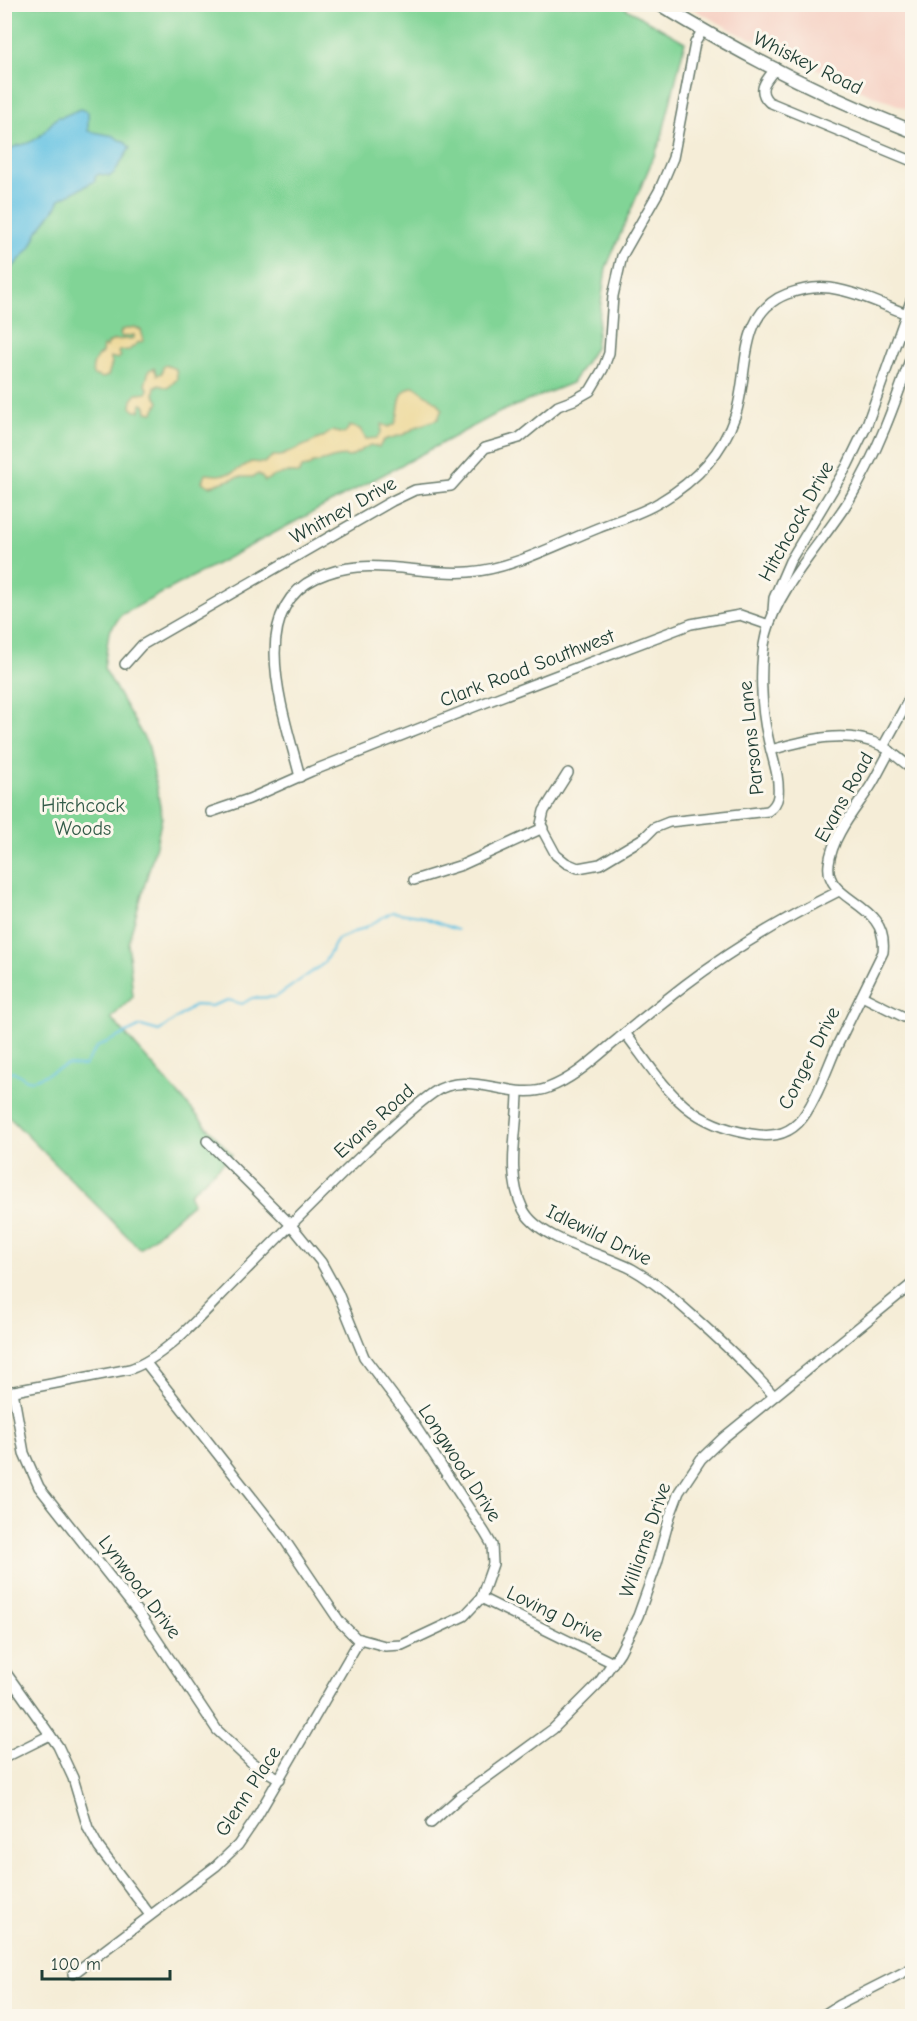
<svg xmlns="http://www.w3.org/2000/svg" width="917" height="2021" viewBox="0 0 917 2021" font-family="'Comic Neue',sans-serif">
<rect width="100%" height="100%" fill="#fbf7ec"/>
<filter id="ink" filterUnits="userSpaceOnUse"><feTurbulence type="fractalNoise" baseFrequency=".0167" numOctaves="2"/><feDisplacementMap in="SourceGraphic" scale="12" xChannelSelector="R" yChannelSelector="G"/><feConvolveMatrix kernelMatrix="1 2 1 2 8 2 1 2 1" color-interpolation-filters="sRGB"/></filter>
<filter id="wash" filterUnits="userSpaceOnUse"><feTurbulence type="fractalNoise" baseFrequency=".008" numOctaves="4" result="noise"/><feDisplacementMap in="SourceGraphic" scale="24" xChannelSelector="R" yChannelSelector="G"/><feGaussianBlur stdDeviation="1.35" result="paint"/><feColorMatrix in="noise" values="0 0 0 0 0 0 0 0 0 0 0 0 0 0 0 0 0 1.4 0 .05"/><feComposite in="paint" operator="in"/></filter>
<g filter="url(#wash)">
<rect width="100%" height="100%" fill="#f5edd7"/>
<path fill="#f6d2c5" d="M 686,5 L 912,5 L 912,111 L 860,90 L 762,42 L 739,34 Z"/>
<path fill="#81d496" stroke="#508865" stroke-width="1.5" d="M 4,5 L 620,5 L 685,42 L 661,140 L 606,268 L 595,348 L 572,383 L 500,412 L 121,615 L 109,632 L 104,668 L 149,747 L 162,817 L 156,845 L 128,943 L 133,997 L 111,1018 L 232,1155 L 189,1194 L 193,1203 L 140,1249 L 5,1113 Z"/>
<g fill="#eeda9e" stroke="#868c69" stroke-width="1.5">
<path d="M 134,327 L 141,330 L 144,341 L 139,342 L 129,350 L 119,351 L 118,353 L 121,356 L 118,359 L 110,357 L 112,363 L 108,376 L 103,378 L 93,375 C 91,368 95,357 102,353 L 103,346 L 106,347 C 111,336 124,341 134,338 L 134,335 L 122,337 L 120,334 L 122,330 Z"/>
<path d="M 165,365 L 176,369 L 177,379 L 168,388 L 159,385 L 155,387 L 154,394 L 159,402 L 153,413 L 147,412 L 146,406 L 143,404 L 141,404 L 140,411 L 135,411 L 131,407 L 132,400 L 137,394 L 147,393 L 148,388 L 145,385 L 149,370 L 154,368 L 157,375 L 162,373 L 163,367 Z"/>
<path d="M 414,386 L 438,403 L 442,409 L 438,419 L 416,427 L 405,434 L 384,440 L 379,447 L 370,445 L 350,457 C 336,454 326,462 313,463 L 308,467 L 302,468 L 298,474 C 289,470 272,476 265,481 L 259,474 L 252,477 L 238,477 L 214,485 L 209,486 L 202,482 L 205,474 L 218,475 L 232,473 L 251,462 L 264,463 L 273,456 L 281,456 L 323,437 L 332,431 L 344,434 L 350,426 L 360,429 L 366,439 L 377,438 L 381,433 L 382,424 L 389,427 L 395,424 C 402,410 394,392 414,386 Z"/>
</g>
<path fill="#65c3e3" stroke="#42808c" stroke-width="1.5" d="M 80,109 L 88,112 L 88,131 L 114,136 L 119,140 L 124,141 L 130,148 L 114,173 L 110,176 L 99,174 L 95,177 L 95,181 L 60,199 L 57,206 L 38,231 L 30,248 L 5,276 L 5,151 C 10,151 12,147 17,146 C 42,141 40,133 58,117 L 62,117 Z"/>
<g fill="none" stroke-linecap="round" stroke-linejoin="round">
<path stroke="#65c3e3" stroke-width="2" d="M 4,1075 L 13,1071 L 27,1080 L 36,1079 L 67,1065 L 84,1066 L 97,1047 L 141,1026 L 159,1031 L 195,1005 L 211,1006 L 228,1000 L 242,1004 L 252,998 L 276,997 L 323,964 L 338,939 L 366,927 L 392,912 L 419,916 L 457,930"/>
</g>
</g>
<g filter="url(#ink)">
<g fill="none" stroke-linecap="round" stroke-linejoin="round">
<defs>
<g id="minor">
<path d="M 776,68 C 766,80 756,90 769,102 L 912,161"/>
<path d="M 773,611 L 774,598 L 790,561 L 847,466 L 866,427 L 912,298"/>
<path d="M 125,664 L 142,645 L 392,501 L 415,490 L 451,486 L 485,448 L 519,438 L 558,406 L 574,400 L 590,391 L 603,369 L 609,353 L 613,296 L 622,256 L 659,191 L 673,158 L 695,43 L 702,31"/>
<path d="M 883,747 L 912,694"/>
<path d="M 771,750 C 806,740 846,728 882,746 C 893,752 902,762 912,768"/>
<path d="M 568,773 L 544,811 L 541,824 L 543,831 L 556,855 L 566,863 L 578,868 L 600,864 L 645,837 L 654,828 L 669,822 L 768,811 C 774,807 777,803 778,796 C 780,776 772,758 768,738 C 761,709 759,664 766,635 C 778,587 823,542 849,500 C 877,454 895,404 912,354"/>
<path d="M 300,777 C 286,719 244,612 316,578 C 329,572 344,568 358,567 C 395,564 432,575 469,572 C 511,569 558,544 598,528 C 618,520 641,514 660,502 C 694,482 722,454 735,416 C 750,375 736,313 787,294 C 801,289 815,286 830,288 C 858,292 885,306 912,316"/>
<path d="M 211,812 L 249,799 L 312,771 L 476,706 L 691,624 L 740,615 L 769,625"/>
<path d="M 414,880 L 462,865 L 543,828"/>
<path d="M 862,996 L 912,1021"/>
<path d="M 625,1033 C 664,1084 682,1123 751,1134 C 769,1137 785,1136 798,1123 C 814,1107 827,1068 837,1046 C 852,1015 868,983 883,952 C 889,901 824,903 829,864 C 832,836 855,810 870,787 C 877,776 883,763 890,751"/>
<path d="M 518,1092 C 518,1129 505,1173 523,1209 C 538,1240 602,1253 632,1269 C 655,1282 674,1299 693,1316 C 723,1343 748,1366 774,1396"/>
<path d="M 146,1363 L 280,1533 L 340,1622 L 356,1638 L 385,1646 L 402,1645 L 464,1616 L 481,1598 L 493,1564 L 492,1545 L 485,1533 L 410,1418 L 364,1357 L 338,1293 L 321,1262 L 291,1225 L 207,1141"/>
<path d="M 13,1391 L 24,1453 L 39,1487 L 141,1616 L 217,1730 L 252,1763 L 280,1779"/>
<path d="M 4,1393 L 130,1369 C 166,1357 203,1313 230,1286 C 275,1241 319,1196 365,1152 C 387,1132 409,1110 433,1093 C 468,1068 511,1102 548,1088 C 575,1078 596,1057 618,1039 C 640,1020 662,1003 685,985 C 735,947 783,919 839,891"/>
<path d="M 481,1598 L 613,1663"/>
<path d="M 4,1670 L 58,1746 L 73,1778 L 88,1828 L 99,1848 L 150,1915"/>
<path d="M 4,1758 L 50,1735"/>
<path d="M 431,1823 L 460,1797 L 553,1729 L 598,1684 L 620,1652 L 638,1616 L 657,1563 L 670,1516 L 679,1492 L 701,1459 L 723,1438 L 912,1284"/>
<path d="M 73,1974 L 216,1866 L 238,1845 L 255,1820 L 360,1639"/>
<path d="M 822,2016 L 839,2005 L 912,1968"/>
</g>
<path id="major" d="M 659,4 C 739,53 825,97 912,131"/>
</defs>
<use href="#minor" stroke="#6a7b6d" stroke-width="12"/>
<use href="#major" stroke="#6a7b6d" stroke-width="15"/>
<use href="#minor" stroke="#fff" stroke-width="9"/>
<use href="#major" stroke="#fff" stroke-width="12"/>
</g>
</g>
<g text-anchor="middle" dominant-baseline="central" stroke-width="6" stroke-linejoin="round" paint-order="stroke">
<g font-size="20" fill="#1f3d34" stroke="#fbf7ec">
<text transform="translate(808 63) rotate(26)">Whiskey Road</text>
<text transform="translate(343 510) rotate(-29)">Whitney Drive</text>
<text transform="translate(796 521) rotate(-61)">Hitchcock Drive</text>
<text transform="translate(527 668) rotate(-21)">Clark Road Southwest</text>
<text transform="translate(751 738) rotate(-96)">Parsons Lane</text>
<text transform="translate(844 797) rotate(-61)">Evans Road</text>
<text transform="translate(809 1058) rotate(-63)">Conger Drive</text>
<text transform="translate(374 1121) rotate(-42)">Evans Road</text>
<text transform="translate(599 1235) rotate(26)">Idlewild Drive</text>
<text transform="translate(460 1463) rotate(57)">Longwood Drive</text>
<text transform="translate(645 1540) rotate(-71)">Williams Drive</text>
<text transform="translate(140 1587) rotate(53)">Lynwood Drive</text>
<text transform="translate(555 1614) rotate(26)">Loving Drive</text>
<text transform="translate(248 1791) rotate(-57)">Glenn Place</text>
</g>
<g font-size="20" fill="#335b48" stroke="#fbf7ec">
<text x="83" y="805">Hitchcock<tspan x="83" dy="23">Woods</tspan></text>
</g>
</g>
<rect width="917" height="2021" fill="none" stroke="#fbf7ec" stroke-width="24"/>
<path d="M42 1970v9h128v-9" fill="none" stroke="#1f3d34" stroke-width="3"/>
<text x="51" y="1970" font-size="18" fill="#1f3d34" stroke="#fbf7ec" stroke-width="4.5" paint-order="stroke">100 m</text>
</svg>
